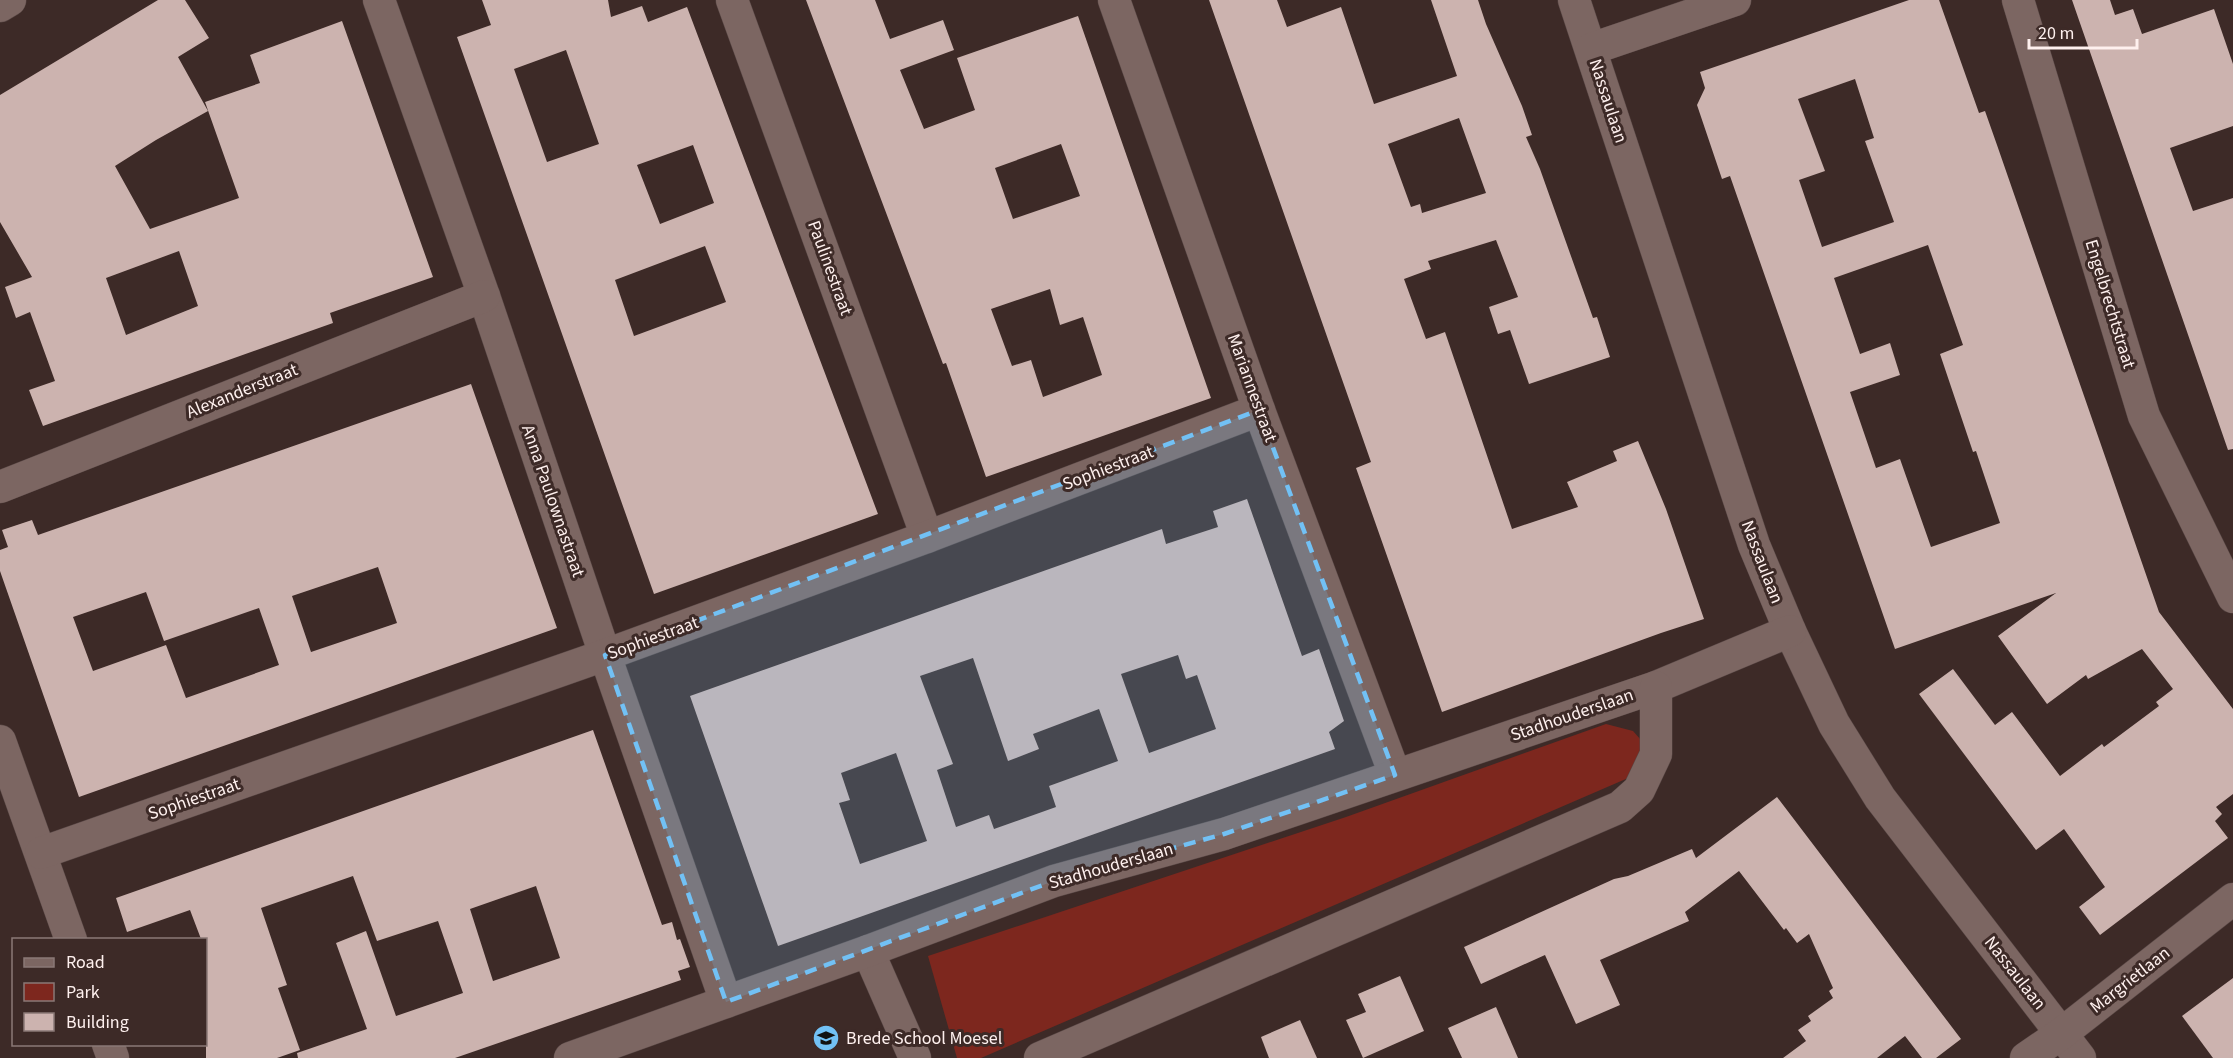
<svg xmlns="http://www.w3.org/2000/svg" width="2233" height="1058" viewBox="0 0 2233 1058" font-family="'Source Sans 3',sans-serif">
<rect width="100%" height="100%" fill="#3d2a27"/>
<path fill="#7d271e" d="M 1606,724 L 1633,731 L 1641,740 L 1642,772 L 981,1058 L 957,1058 L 928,956 L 1346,817 Z"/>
<g fill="#ccb3af" fill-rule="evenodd">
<path d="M 158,0 L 185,0 L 209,38 L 178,57 L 208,111 L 156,140 L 115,166 L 150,229 L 239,198 L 205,102 L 260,83 L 250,55 L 342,21 L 433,277 L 330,313 L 333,323 L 43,426 L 29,390 L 55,381 L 30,312 L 16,318 L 5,287 L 32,277 L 0,222 L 0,95 ZM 179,251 L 198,306 L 126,335 L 106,278 Z"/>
<path d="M 482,0 L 608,0 L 611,17 L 642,6 L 648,22 L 687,7 L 878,514 L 654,594 L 457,37 L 491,25 ZM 566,50 L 599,144 L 547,162 L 514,69 ZM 693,145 L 714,203 L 660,224 L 637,165 ZM 705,246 L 726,302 L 634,336 L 615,280 Z"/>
<path d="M 806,0 L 875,0 L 890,39 L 943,20 L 954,50 L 900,70 L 924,129 L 975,110 L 957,58 L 1078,16 L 1211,398 L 986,477 L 946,363 L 943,364 ZM 1061,144 L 1080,196 L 1013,219 L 995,168 ZM 1050,289 L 1060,325 L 1083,317 L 1102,375 L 1043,397 L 1031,360 L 1012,366 L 991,309 Z"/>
<path d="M 1209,0 L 1277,0 L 1287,27 L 1341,7 L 1374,104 L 1457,76 L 1431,0 L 1478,0 L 1486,24 L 1522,106 L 1532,135 L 1526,137 L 1540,169 L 1593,318 L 1597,317 L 1610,357 L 1529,384 L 1510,330 L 1498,334 L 1489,307 L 1518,297 L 1496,240 L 1428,261 L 1431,269 L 1404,279 L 1426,339 L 1445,332 L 1512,529 L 1578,507 L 1567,482 L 1617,461 L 1613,451 L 1638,441 L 1666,509 L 1704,619 L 1661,633 L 1442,712 L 1356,468 L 1371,462 ZM 1459,118 L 1486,193 L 1422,213 L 1420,204 L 1411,207 L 1388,144 Z"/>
<path d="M 1909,0 L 1939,0 L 1979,113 L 1985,111 L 1997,145 L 2159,612 L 2233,709 L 2233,794 L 2216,807 L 2222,814 L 2215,821 L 2228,838 L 2100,935 L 2079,907 L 2105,887 L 2064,829 L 2036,850 L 1919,694 L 1953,669 L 1995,725 L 2012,712 L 2060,776 L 2102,744 L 2104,747 L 2159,706 L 2156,702 L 2173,689 L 2142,649 L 2088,679 L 2086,675 L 2047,704 L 1998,636 L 2056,593 L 1895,649 L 1730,176 L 1722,179 L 1697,105 L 1705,88 L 1700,72 ZM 1855,79 L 1874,138 L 1865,141 L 1894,222 L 1822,247 L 1799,180 L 1825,171 L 1798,99 ZM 1928,245 L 1963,345 L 1940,354 L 1973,452 L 1976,451 L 2000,523 L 1931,547 L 1900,459 L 1876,468 L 1850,392 L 1900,375 L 1890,343 L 1860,354 L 1834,278 Z"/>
<path d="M 2072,0 L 2110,0 L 2115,15 L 2133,9 L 2142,34 L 2214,9 L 2233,64 L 2233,126 L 2170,148 L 2193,211 L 2233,198 L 2233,449 L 2228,450 Z"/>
<path d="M 471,384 L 557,628 L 79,797 L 0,571 L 0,550 L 8,547 L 2,530 L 32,520 L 38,535 ZM 378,567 L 397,623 L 311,652 L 292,596 ZM 146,592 L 164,641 L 259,608 L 279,665 L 186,698 L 166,645 L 93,671 L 73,617 Z"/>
<path d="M 1247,499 L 1302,656 L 1319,649 L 1344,721 L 1329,732 L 1335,749 L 778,946 L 690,696 L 1162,529 L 1166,544 L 1218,527 L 1213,511 ZM 1178,655 L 1186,679 L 1197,675 L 1216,729 L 1149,753 L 1121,674 ZM 973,658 L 1008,761 L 1039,749 L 1033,734 L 1099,709 L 1118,761 L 1049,786 L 1056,807 L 994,829 L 989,815 L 956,827 L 937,770 L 953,764 L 920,676 ZM 896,753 L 927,841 L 860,864 L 839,803 L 850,800 L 841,773 Z"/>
<path d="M 593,730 L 662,925 L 672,922 L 677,940 L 680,939 L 690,967 L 678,971 L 681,980 L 455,1058 L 298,1058 L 297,1053 L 367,1029 L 336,943 L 366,931 L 396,1016 L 463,993 L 438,921 L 377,941 L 353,876 L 261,908 L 287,985 L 278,988 L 300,1050 L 277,1058 L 206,1058 L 206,939 L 201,939 L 190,910 L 127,932 L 116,898 ZM 536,886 L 560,958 L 493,981 L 470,909 Z"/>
<path d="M 1777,797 L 1961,1039 L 1936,1058 L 1922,1058 L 1905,1036 L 1877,1058 L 1783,1058 L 1806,1041 L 1798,1030 L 1811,1021 L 1808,1016 L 1833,998 L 1829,991 L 1833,988 L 1809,934 L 1797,943 L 1786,928 L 1784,930 L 1739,871 L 1685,912 L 1689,921 L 1600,960 L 1620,1005 L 1576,1024 L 1545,955 L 1481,984 L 1464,947 L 1614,879 L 1628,876 L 1692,849 L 1696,858 Z"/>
<path d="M 1400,976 L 1424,1031 L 1363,1058 L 1346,1020 L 1366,1012 L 1358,994 Z"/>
<path d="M 2233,978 L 2233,1058 L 2213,1058 L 2182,1016 Z"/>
<path d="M 1496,1007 L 1518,1058 L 1462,1058 L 1448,1028 Z"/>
<path d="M 1300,1020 L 1317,1058 L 1269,1058 L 1261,1037 Z"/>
</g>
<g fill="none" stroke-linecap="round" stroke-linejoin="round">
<defs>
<g id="minor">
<path d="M 379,0 L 484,296 L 605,655 L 726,1002"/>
<path d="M 732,0 L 927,537"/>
<path d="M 1114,0 L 1259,410 L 1395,775"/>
<path d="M 1574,0 L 1754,545 L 1790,631 L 1834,724 L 1880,798 L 2080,1058"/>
<path d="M 2018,0 L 2144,416 L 2233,597"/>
<path d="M 0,6 L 10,0"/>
<path d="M 1591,49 L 1735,0"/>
<path d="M 0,487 L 484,296"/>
<path d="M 0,741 L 71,940"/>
<path d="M 41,853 L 605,655 L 927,537 L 1259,410"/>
<path d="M 868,951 L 915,1058"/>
<path d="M 108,1044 L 113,1058"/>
<path d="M 570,1058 L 868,951 L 1054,881 L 1224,834 L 1656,687 L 1790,631"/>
<path d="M 1040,1058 L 1620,807 L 1639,790 L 1656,754 L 1656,687"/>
<path d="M 2026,1058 L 2061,1034 L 2233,899"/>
</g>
</defs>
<use href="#minor" stroke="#584745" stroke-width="33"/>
<use href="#minor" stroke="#7c6662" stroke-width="32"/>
</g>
<path fill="#72c1f5" fill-opacity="0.2" stroke="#72c1f5" stroke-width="4.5" stroke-dasharray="12 8" stroke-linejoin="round" d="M 1259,410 L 1395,775 L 1224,834 L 1054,881 L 726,1002 L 605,655 Z"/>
<defs>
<symbol id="school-disc" viewBox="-11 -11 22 22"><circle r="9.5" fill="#72c1f5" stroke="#3d2a27"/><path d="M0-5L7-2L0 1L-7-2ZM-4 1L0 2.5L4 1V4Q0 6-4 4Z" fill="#111"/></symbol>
</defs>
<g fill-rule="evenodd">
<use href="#school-disc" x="811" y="1023" width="30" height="30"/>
</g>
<g text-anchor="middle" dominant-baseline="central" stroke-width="6" stroke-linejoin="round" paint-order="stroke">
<g font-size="18" fill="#fef0ee" stroke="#3d2a27">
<text transform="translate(1608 101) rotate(72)">Nassaulaan</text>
<text transform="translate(830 268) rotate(70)">Paulinestraat</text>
<text transform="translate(2110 304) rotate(73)">Engelbrechtstraat</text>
<text transform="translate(1252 388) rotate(70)">Mariannestraat</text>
<text transform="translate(242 391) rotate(-22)">Alexanderstraat</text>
<text transform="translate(1108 468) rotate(-21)">Sophiestraat</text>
<text transform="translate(553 501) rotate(71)">Anna Paulownastraat</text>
<text transform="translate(1762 562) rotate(69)">Nassaulaan</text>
<text transform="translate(653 638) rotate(-20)">Sophiestraat</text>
<text transform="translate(1572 715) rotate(-19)">Stadhouderslaan</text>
<text transform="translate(194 799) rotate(-19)">Sophiestraat</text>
<text transform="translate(1111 866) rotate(-16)">Stadhouderslaan</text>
<text transform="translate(2015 973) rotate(52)">Nassaulaan</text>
<text transform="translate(2130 980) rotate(-38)">Margrietlaan</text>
</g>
<g font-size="18" fill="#fef0ee" stroke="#3d2a27" text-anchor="start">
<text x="846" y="1038">Brede School Moesel</text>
</g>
</g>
<rect x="12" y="938" width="195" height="108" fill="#3d2a27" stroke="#8a7977" stroke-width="1.5"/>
<rect x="24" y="958" width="30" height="9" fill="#7c6662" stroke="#8a7977" stroke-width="1.5"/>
<text x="66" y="968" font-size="18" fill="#fef0ee">Road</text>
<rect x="24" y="983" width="30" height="18" fill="#7d271e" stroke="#8a7977" stroke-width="1.5"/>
<text x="66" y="998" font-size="18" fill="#fef0ee">Park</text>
<rect x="24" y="1013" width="30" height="18" fill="#ccb3af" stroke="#8a7977" stroke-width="1.5"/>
<text x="66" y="1028" font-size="18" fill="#fef0ee">Building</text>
<path d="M2029 39v9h108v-9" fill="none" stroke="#fef0ee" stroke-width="3"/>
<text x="2038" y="39" font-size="18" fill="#fef0ee" stroke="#3d2a27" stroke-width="4.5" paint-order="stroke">20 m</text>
</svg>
